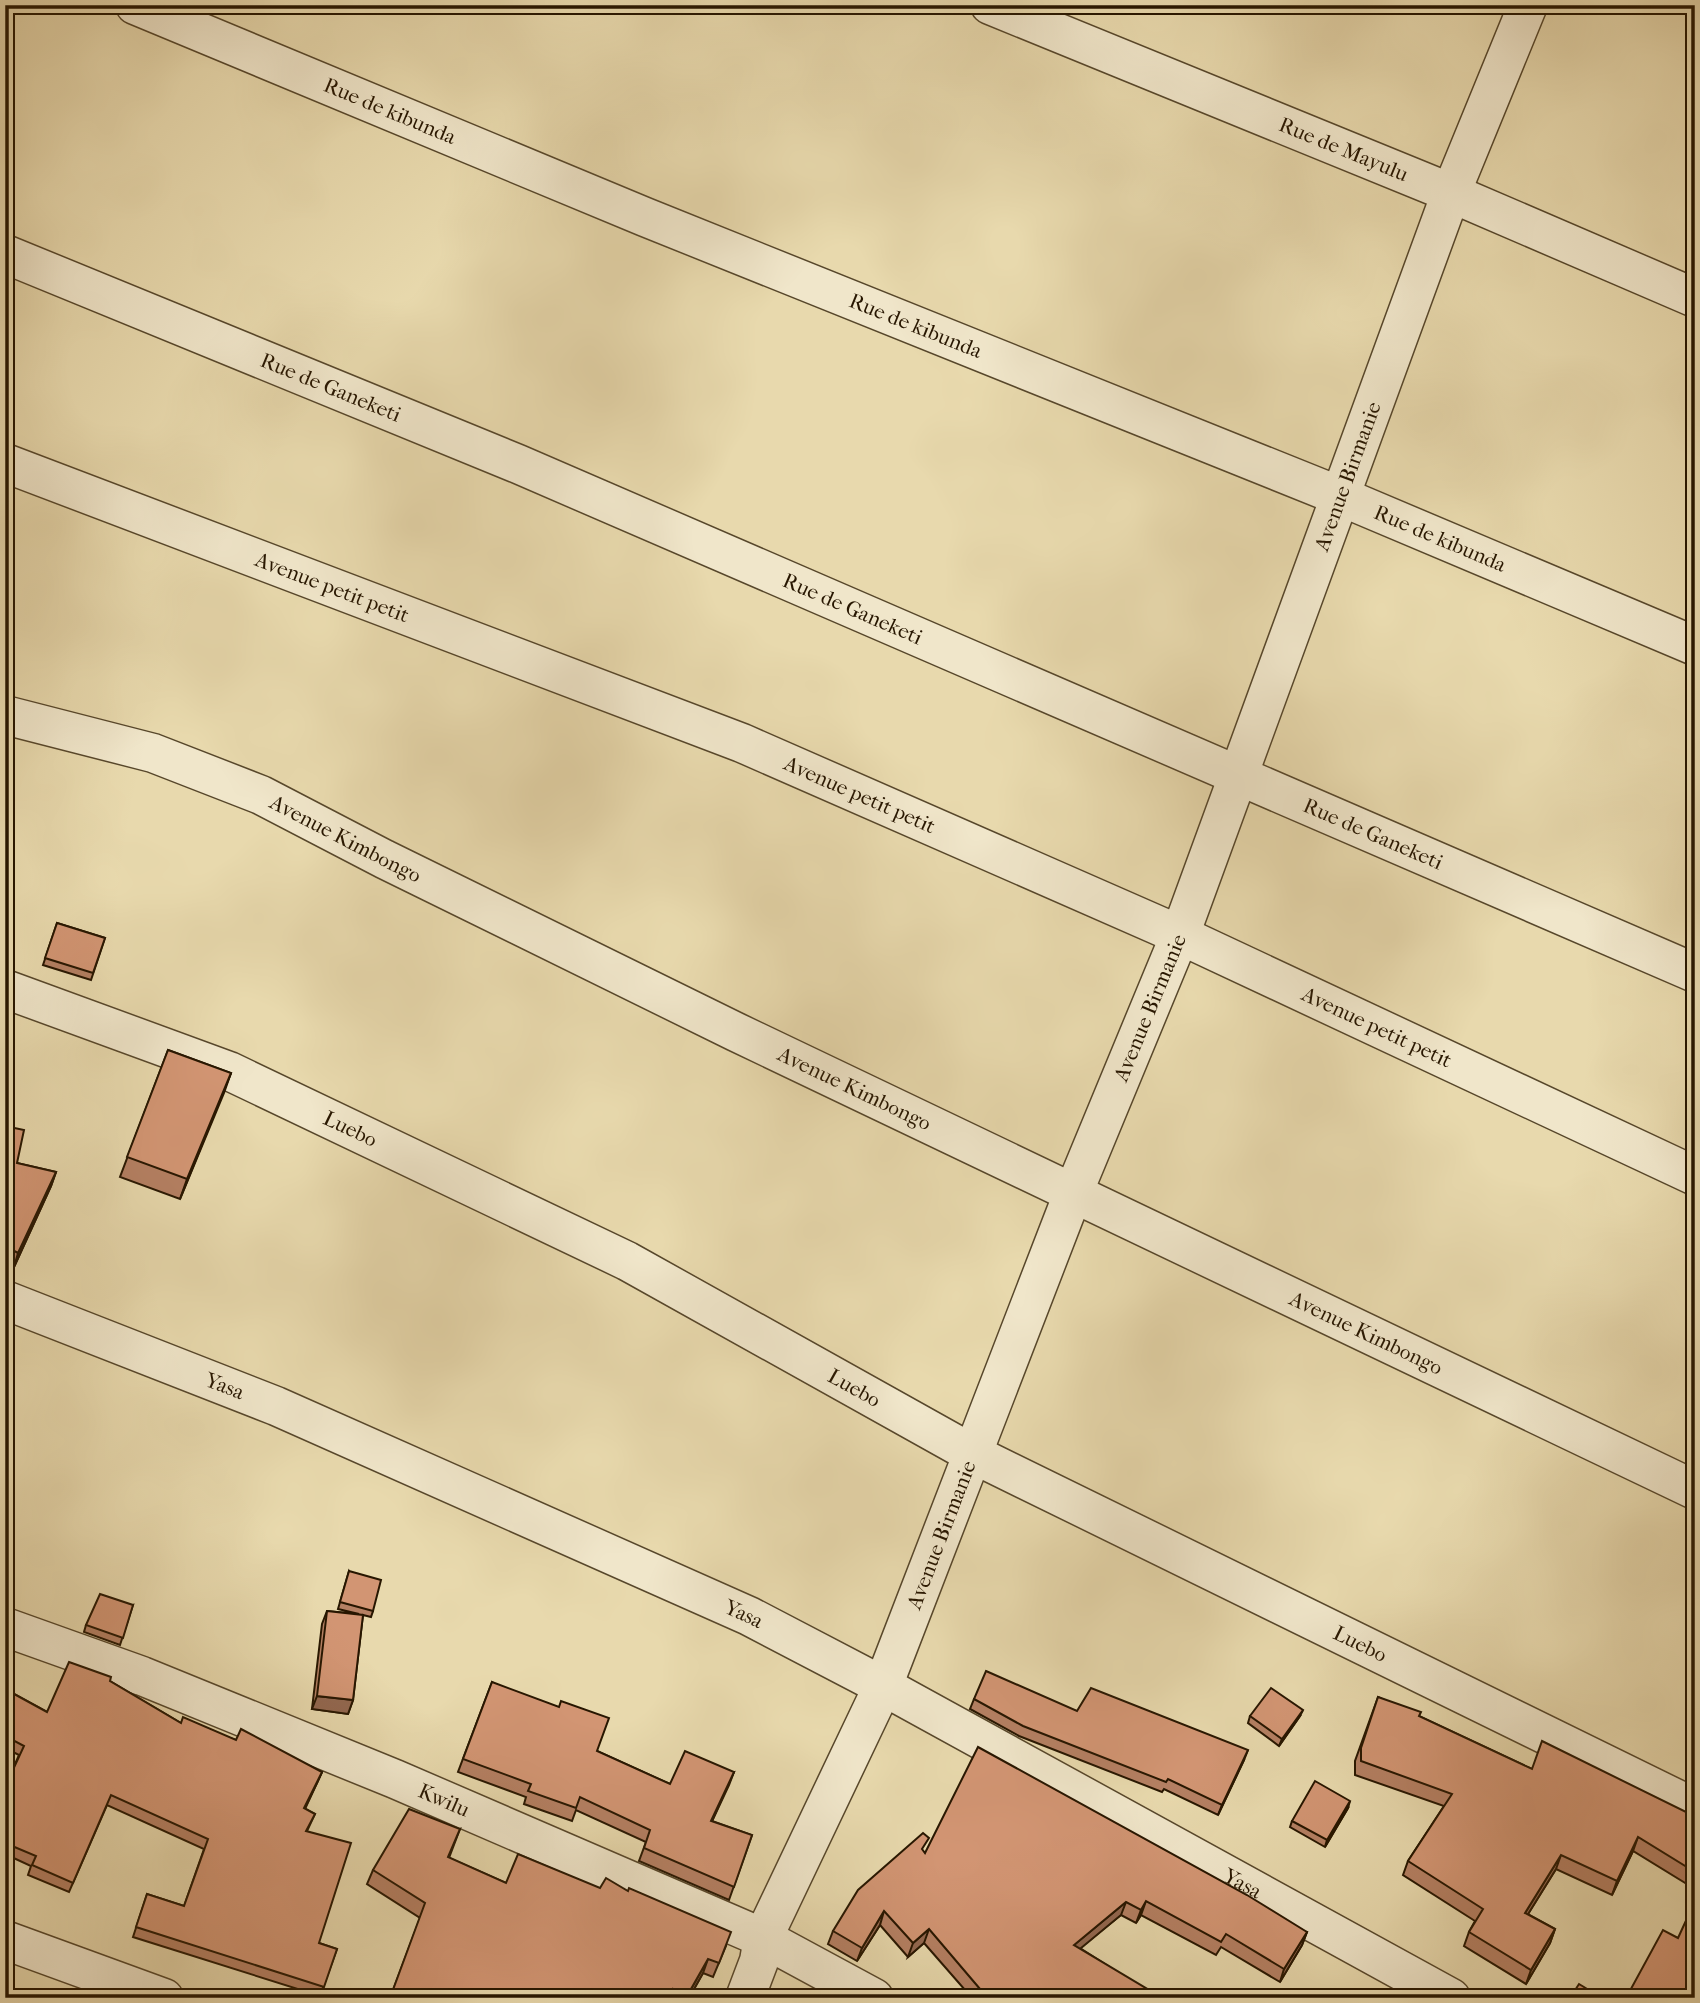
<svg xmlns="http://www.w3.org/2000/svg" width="1700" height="2003" viewBox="0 0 1700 2003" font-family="'IM FELL French Canon',serif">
<rect width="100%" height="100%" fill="#e8d9ad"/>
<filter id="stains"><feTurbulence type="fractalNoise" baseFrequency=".00286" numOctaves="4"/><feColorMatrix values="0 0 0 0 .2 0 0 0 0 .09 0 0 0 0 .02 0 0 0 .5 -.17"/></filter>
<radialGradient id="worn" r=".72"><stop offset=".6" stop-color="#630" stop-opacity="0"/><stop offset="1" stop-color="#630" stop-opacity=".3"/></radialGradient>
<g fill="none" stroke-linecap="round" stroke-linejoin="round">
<defs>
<g id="minor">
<path id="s1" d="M 135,5 L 645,217 L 1342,497 L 1695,646"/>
<path id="s2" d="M 990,5 L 1451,193 L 1695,298"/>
<path id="s3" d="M 5,254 L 518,464 L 1695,973"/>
<path id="s4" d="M 5,463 L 742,743 L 1180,935 L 1695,1176"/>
<path id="s5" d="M 5,715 L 153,753 L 261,795 L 384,859 L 736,1032 L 1695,1490"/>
<path id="s6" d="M 5,989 L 229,1071 L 627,1261 L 971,1453 L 1695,1808"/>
<path id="s7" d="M 5,1300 L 276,1406 L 749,1616 L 883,1686 L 1451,1998"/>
<path id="s8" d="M 5,1627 L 142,1676 L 395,1779 L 763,1938 L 874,1998"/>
<path d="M 5,1940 L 164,1998"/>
<path id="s9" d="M 745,1998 L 759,1961 L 763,1938 L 883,1686 L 1074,1191 L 1180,935 L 1451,193 L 1528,5"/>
</g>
</defs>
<use href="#minor" stroke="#57472b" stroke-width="41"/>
<use href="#minor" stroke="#f0e6ca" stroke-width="38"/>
</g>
<g fill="#b58063" stroke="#271600" stroke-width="2">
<path d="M 57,923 L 105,938 L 91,980 L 43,965 Z"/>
<path d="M 168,1050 L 231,1073 L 180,1199 L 120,1177 Z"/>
<path d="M 5,1126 L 17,1163 L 56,1172 L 51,1186 L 14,1267 L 5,1262 Z"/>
<path d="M 349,1571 L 373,1611 L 371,1617 L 363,1615 L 353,1700 L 348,1714 L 312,1709 L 322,1624 L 327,1611 L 359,1614 L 338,1609 Z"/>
<path d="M 133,1605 L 120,1645 L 84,1632 L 86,1625 Z"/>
<path d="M 110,1681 L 181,1723 L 236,1740 L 322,1772 L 305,1809 L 315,1814 L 307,1831 L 319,1943 L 337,1949 L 320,1996 L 133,1937 L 147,1894 L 184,1906 L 204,1849 L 107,1805 L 69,1892 L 28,1875 L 31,1866 L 5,1854 L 5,1787 L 19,1755 L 5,1748 L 5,1689 L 47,1712 Z"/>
<path d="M 492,1682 L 597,1751 L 670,1784 L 734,1772 L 712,1821 L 752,1835 L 729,1900 L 639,1861 L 646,1842 L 576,1810 L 572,1821 L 524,1804 L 526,1797 L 458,1772 Z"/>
<path d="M 1378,1697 L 1532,1769 L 1690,1814 L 1695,1814 L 1695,1889 L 1633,1851 L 1612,1895 L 1556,1869 L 1528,1914 L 1555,1929 L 1550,1943 L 1526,1984 L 1464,1946 L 1469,1932 L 1475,1921 L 1403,1875 L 1408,1861 L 1444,1806 L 1355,1775 L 1355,1761 Z"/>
<path d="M 974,1699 L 1077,1711 L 1244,1760 L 1218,1815 L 1164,1789 L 1162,1792 L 1019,1736 L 970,1709 Z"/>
<path d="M 1250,1716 L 1300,1716 L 1279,1746 L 1248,1723 Z"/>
<path d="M 1348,1808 L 1325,1847 L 1290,1827 L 1292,1821 Z"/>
<path d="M 460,1829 L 449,1858 L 506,1883 L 726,1946 L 713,1977 L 703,1973 L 689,1998 L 390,1998 L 420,1918 L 367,1884 L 373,1870 Z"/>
<path d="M 924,1852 L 1307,1932 L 1302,1945 L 1280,1982 L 1221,1947 L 1216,1955 L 1141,1915 L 1136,1923 L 1121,1915 L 1080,1948 L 1158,1998 L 972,1998 L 924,1943 L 908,1957 L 880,1925 L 857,1961 L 828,1944 L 833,1931 Z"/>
</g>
<g fill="#936850" stroke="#271600" stroke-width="2">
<path d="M 231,1073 L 224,1093 L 180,1199 L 187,1179 Z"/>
<path d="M 56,1172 L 51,1186 L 14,1267 L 18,1253 Z"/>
<path d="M 317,1696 L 353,1700 L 348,1714 L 312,1709 Z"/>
<path d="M 1303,1710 L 1300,1716 L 1279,1746 L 1282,1739 Z"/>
<path d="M 1248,1750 L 1244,1760 L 1218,1815 L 1222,1805 Z"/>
<path d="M 322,1772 L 318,1781 L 300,1818 L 304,1808 Z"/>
<path d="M 734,1772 L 729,1785 L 706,1834 L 711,1821 Z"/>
<path d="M 1350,1801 L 1348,1808 L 1325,1847 L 1327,1840 Z"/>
<path d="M 1638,1837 L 1633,1851 L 1612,1895 L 1617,1881 Z"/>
<path d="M 1561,1855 L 1556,1869 L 1520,1927 L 1525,1913 Z"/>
<path d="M 1146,1901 L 1141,1915 L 1136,1923 L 1141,1910 Z"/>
<path d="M 1126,1902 L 1121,1915 L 1069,1958 L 1074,1945 Z"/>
<path d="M 884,1911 L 880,1925 L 857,1961 L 862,1948 Z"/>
<path d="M 929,1929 L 924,1943 L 908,1957 L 913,1943 Z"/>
<path d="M 1555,1929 L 1550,1943 L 1526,1984 L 1531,1970 Z"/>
<path d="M 1307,1932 L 1302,1945 L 1280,1982 L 1284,1969 Z"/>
<path d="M 708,1959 L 703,1973 L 689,1998 L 686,1998 Z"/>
</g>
<g fill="#d29573" stroke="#271600" stroke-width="2">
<path d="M 57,923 L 105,938 L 93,973 L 45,958 Z"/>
<path d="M 168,1050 L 231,1073 L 187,1179 L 127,1157 Z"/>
<path d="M 5,1126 L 24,1130 L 17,1163 L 56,1172 L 18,1253 L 5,1246 Z"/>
<path d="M 349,1571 L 381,1580 L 373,1611 L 340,1602 Z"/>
<path d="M 100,1594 L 133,1605 L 123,1638 L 86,1625 Z"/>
<path d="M 327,1611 L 363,1615 L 353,1700 L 317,1696 Z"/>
<path d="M 69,1662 L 111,1677 L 110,1681 L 181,1723 L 183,1717 L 236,1740 L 241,1729 L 322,1772 L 304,1808 L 315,1814 L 306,1831 L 351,1843 L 319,1943 L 337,1949 L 324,1987 L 136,1927 L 147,1894 L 184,1906 L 208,1839 L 111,1795 L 73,1883 L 32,1865 L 36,1856 L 5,1843 L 5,1787 L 24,1746 L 5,1736 L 5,1689 L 47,1712 Z"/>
<path d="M 986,1671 L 1077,1711 L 1091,1688 L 1248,1750 L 1222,1805 L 1168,1779 L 1166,1782 L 1023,1726 L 974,1699 Z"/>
<path d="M 492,1682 L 559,1707 L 561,1701 L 609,1718 L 597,1751 L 670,1784 L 685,1751 L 734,1772 L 711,1821 L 752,1835 L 734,1887 L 644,1848 L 650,1830 L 580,1797 L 576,1808 L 528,1791 L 531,1784 L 463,1759 Z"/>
<path d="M 1271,1688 L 1303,1710 L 1282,1739 L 1250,1716 Z"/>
<path d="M 1378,1697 L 1421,1712 L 1419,1716 L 1532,1769 L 1542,1741 L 1690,1814 L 1695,1814 L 1695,1872 L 1638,1837 L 1617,1881 L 1561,1855 L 1525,1913 L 1555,1929 L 1531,1970 L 1469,1932 L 1483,1909 L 1408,1861 L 1452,1794 L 1361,1761 L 1361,1748 Z"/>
<path d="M 978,1747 L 1247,1895 L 1307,1932 L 1284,1969 L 1226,1934 L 1221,1942 L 1146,1901 L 1141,1910 L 1126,1902 L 1074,1945 L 1159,1996 L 1158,1998 L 977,1998 L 974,1994 L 980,1989 L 929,1929 L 913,1943 L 884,1911 L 862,1948 L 833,1931 L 858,1890 L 923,1833 L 929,1838 L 922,1849 L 925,1853 Z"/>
<path d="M 1315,1781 L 1350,1801 L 1327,1840 L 1292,1821 Z"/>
<path d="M 409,1809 L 460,1829 L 448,1857 L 506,1883 L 518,1854 L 600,1888 L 606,1878 L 628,1891 L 629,1888 L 731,1932 L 719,1963 L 708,1959 L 687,1996 L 673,1989 L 670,1998 L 390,1998 L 425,1903 L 373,1870 Z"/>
<path d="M 1695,1901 L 1695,1998 L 1626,1998 L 1663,1930 L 1678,1938 Z"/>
<path d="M 1579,1984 L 1602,1998 L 1570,1998 Z"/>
<path d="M 842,1990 L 857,1998 L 839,1998 Z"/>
</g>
<g text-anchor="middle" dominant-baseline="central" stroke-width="5" stroke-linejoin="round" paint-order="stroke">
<g font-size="21" fill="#271600" stroke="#f0e6ca">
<text stroke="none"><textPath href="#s1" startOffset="276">Rue de kibunda</textPath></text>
<text stroke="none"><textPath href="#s2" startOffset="382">Rue de Mayulu</textPath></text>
<text stroke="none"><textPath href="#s1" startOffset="844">Rue de kibunda</textPath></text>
<text stroke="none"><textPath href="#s3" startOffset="352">Rue de Ganeketi</textPath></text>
<text stroke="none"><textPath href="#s9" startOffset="1638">Avenue Birmanie</textPath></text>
<text stroke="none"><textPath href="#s1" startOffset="1410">Rue de kibunda</textPath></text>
<text stroke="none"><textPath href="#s4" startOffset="350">Avenue petit petit</textPath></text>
<text stroke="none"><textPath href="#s3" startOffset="919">Rue de Ganeketi</textPath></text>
<text stroke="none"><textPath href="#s4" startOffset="917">Avenue petit petit</textPath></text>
<text stroke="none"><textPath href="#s3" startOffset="1486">Rue de Ganeketi</textPath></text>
<text stroke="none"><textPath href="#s5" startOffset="364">Avenue Kimbongo</textPath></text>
<text stroke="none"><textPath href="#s9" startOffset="1071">Avenue Birmanie</textPath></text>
<text stroke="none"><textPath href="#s4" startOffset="1484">Avenue petit petit</textPath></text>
<text stroke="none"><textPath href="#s5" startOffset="931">Avenue Kimbongo</textPath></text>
<text stroke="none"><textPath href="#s6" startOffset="373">Luebo</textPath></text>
<text stroke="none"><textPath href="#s5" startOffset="1498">Avenue Kimbongo</textPath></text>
<text stroke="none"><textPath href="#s7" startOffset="236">Yasa</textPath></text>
<text stroke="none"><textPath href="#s6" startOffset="940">Luebo</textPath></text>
<text stroke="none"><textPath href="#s9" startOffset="504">Avenue Birmanie</textPath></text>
<text stroke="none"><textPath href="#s7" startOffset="803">Yasa</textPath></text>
<text stroke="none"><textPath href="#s6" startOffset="1507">Luebo</textPath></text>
<text stroke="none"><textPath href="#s8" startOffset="472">Kwilu</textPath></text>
<text stroke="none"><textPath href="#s7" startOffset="1370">Yasa</textPath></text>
</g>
</g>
<rect width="1700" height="2003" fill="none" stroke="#e8d9ad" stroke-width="28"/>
<rect x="7" y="7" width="1686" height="1989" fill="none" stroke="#271600" stroke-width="3.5"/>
<rect x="14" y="14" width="1672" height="1975" fill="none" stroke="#271600" stroke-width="2"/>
<rect width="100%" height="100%" filter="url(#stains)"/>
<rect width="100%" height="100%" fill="url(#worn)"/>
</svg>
